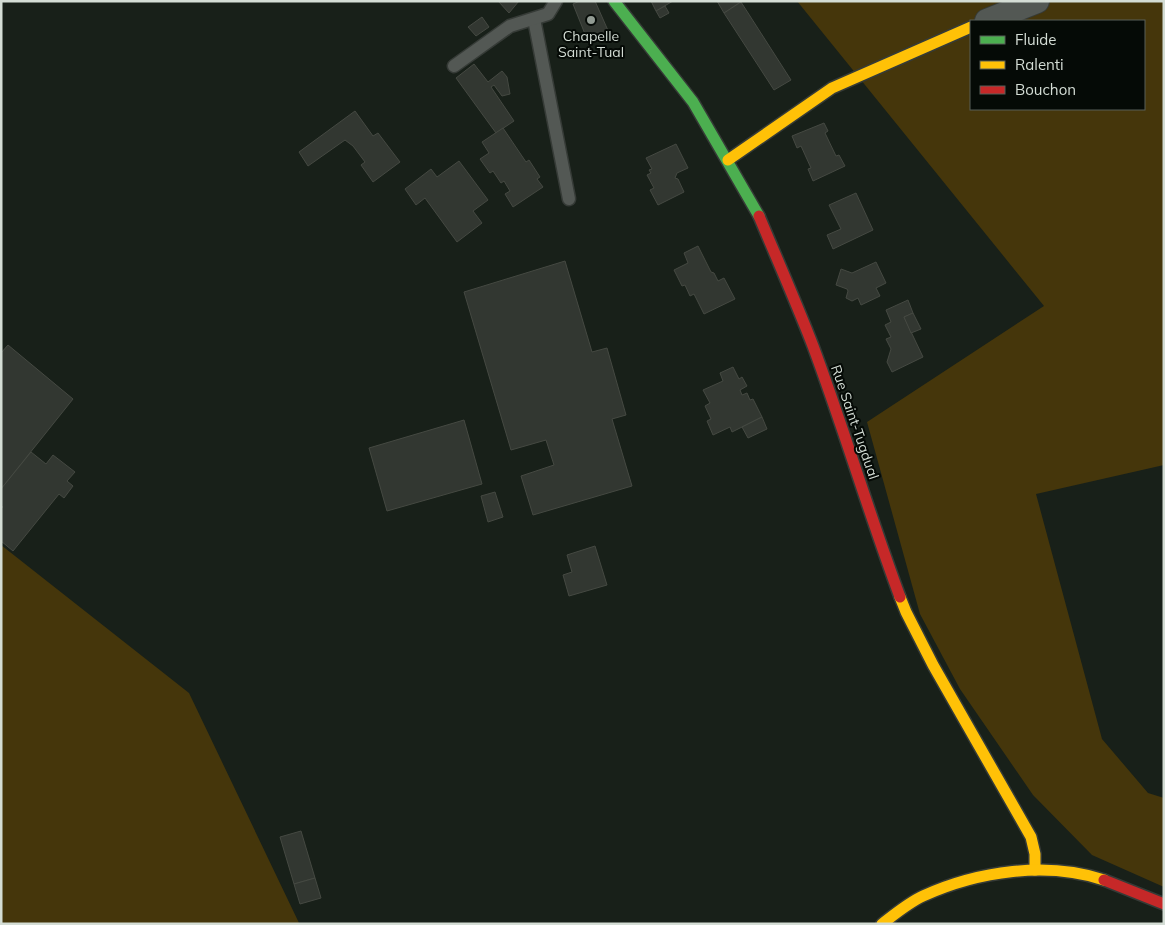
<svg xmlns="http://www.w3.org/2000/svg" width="1165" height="925" viewBox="0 0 1165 925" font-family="Mulish,sans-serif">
<rect width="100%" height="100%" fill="#182019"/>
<g fill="#45360b" fill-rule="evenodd">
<path d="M 797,1 L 1164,1 L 1164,465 L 1036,494 L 1102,739 L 1148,793 L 1164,798 L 1164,887 L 1092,855 L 1033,795 L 960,689 L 920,614 L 867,422 L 1044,306 ZM 971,21 L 1144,21 L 1144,109 L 971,109 Z"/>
<path d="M 1,545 L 189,693 L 299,923 L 306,924 L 1,924 Z"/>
</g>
<g fill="#323731" stroke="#454942">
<path d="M 498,1 L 519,1 L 509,13 Z"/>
<path d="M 580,1 L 595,1 L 610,35 L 589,44 L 573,4 Z"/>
<path d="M 651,1 L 673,1 L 656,11 Z"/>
<path d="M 717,1 L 742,1 L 724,13 Z"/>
<path d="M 741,2 L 791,80 L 774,90 L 724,13 Z"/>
<path d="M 665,6 L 669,13 L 660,18 L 656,11 Z"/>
<path d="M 482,17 L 489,27 L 476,36 L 468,27 Z"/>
<path d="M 474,64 L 488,82 L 502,71 L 507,77 L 510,94 L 502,96 L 494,85 L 491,87 L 514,121 L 496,133 L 456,78 Z"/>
<path d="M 355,111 L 373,136 L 378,133 L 400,162 L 373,182 L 361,165 L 365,162 L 353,146 L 345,140 L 308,166 L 299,152 Z"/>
<path d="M 824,123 L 828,131 L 825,133 L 836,156 L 839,155 L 845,166 L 813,181 L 808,169 L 811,168 L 801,146 L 797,148 L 792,136 Z"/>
<path d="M 503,128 L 526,162 L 529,160 L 540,177 L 537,179 L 543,187 L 513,207 L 505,194 L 510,191 L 504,181 L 501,183 L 493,171 L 490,173 L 480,159 L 489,153 L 482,142 Z"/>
<path d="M 676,144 L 688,168 L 677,173 L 675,178 L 678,179 L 684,192 L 658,205 L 650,190 L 654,188 L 647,175 L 651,173 L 649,170 L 652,169 L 646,158 Z"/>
<path d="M 459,161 L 488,200 L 473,211 L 482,223 L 457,242 L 425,198 L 416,205 L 405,189 L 431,169 L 437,177 Z"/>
<path d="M 856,193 L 873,230 L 833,249 L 827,235 L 841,229 L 829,205 Z"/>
<path d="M 698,246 L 711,272 L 714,273 L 718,281 L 724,278 L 735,299 L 704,314 L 694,294 L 690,296 L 685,285 L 682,286 L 674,270 L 688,263 L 684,253 Z"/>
<path d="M 565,261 L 592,352 L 607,348 L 626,415 L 612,419 L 632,486 L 533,515 L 521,476 L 554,465 L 546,440 L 511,450 L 464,292 Z"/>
<path d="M 876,262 L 886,283 L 876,288 L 880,296 L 861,305 L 858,298 L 852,301 L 846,298 L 848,291 L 847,289 L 836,285 L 841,269 L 852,273 Z"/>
<path d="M 908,300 L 913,313 L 904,317 L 923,357 L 892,372 L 887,362 L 891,349 L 886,339 L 891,337 L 885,325 L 891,322 L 886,310 Z"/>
<path d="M 913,313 L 921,329 L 911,333 L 904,317 Z"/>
<path d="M 8,345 L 73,399 L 1,489 L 1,353 Z"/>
<path d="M 733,367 L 739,379 L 742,377 L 747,386 L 740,390 L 742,395 L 747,393 L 750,400 L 753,399 L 762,417 L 732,432 L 730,427 L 713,435 L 707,421 L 711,419 L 705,406 L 710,403 L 703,390 L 723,381 L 720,373 Z"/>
<path d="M 762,417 L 767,429 L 748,438 L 742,427 Z"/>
<path d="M 464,420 L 482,484 L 387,511 L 369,448 Z"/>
<path d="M 31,452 L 46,464 L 53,455 L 75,472 L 67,481 L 73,486 L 64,498 L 59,494 L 13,551 L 1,541 L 1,509 L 3,507 L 1,505 L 1,489 Z"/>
<path d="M 495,492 L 503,517 L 488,522 L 481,496 Z"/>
<path d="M 595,546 L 607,585 L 569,596 L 563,575 L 572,572 L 567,555 Z"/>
<path d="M 301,831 L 315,878 L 294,884 L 280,837 Z"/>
<path d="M 315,878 L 321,898 L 300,904 L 294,884 Z"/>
</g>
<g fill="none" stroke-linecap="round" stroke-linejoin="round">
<defs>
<g id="lane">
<path d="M 534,19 L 569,199"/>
<path d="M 454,66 L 510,26 L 548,14 L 556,1"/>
</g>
<path id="street" d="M 987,21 L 1037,1"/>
<path id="fast" d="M 614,1 L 693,102 L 759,216"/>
<g id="slow">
<path d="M 728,160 L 832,88 L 971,27"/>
<path d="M 900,597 L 906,612 L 933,665 L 1031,837 L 1035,854 L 1035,870"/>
<path d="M 882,924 C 895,914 908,903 923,896 C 978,871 1047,861 1104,880"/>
</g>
<g id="jam">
<path d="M 759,216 C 777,259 796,302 813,346 C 844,429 869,514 900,597"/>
<path d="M 1104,880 L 1164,904"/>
</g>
</defs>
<use href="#lane" stroke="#363b37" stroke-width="15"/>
<use href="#street" stroke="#363b37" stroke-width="26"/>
<use href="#fast" stroke="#363b37" stroke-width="14"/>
<use href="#slow" stroke="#363b37" stroke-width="14"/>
<use href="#jam" stroke="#363b37" stroke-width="14"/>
<use href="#lane" stroke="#535854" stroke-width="12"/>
<use href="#street" stroke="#535854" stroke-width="24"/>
<use href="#fast" stroke="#4caf50" stroke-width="11"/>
<use href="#slow" stroke="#ffc107" stroke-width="11"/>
<use href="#jam" stroke="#c62828" stroke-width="11"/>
</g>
<circle fill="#929b93" stroke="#050a06" stroke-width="2" cx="591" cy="20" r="5"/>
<g text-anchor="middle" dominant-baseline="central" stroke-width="4" stroke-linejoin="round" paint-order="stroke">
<g font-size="14" fill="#d4ddd5" stroke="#050a06">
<text x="591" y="36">Chapelle<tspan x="591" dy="16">Saint-Tual</tspan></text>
</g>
<g font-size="14" fill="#d4ddd5" stroke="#050a06">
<text transform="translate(855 422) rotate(71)">Rue Saint-Tugdual</text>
</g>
</g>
<rect width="1165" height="925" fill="none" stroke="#d4ddd5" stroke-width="5"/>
<rect x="970" y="20" width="175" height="90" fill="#050a06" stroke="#585e59"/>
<rect x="980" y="36" width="25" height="8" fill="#4caf50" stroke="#585e59"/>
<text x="1015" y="45" font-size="15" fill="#d4ddd5">Fluide</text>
<rect x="980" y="61" width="25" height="8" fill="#ffc107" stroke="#585e59"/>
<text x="1015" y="70" font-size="15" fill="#d4ddd5">Ralenti</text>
<rect x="980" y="86" width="25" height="8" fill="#c62828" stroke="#585e59"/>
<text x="1015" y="95" font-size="15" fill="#d4ddd5">Bouchon</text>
</svg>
